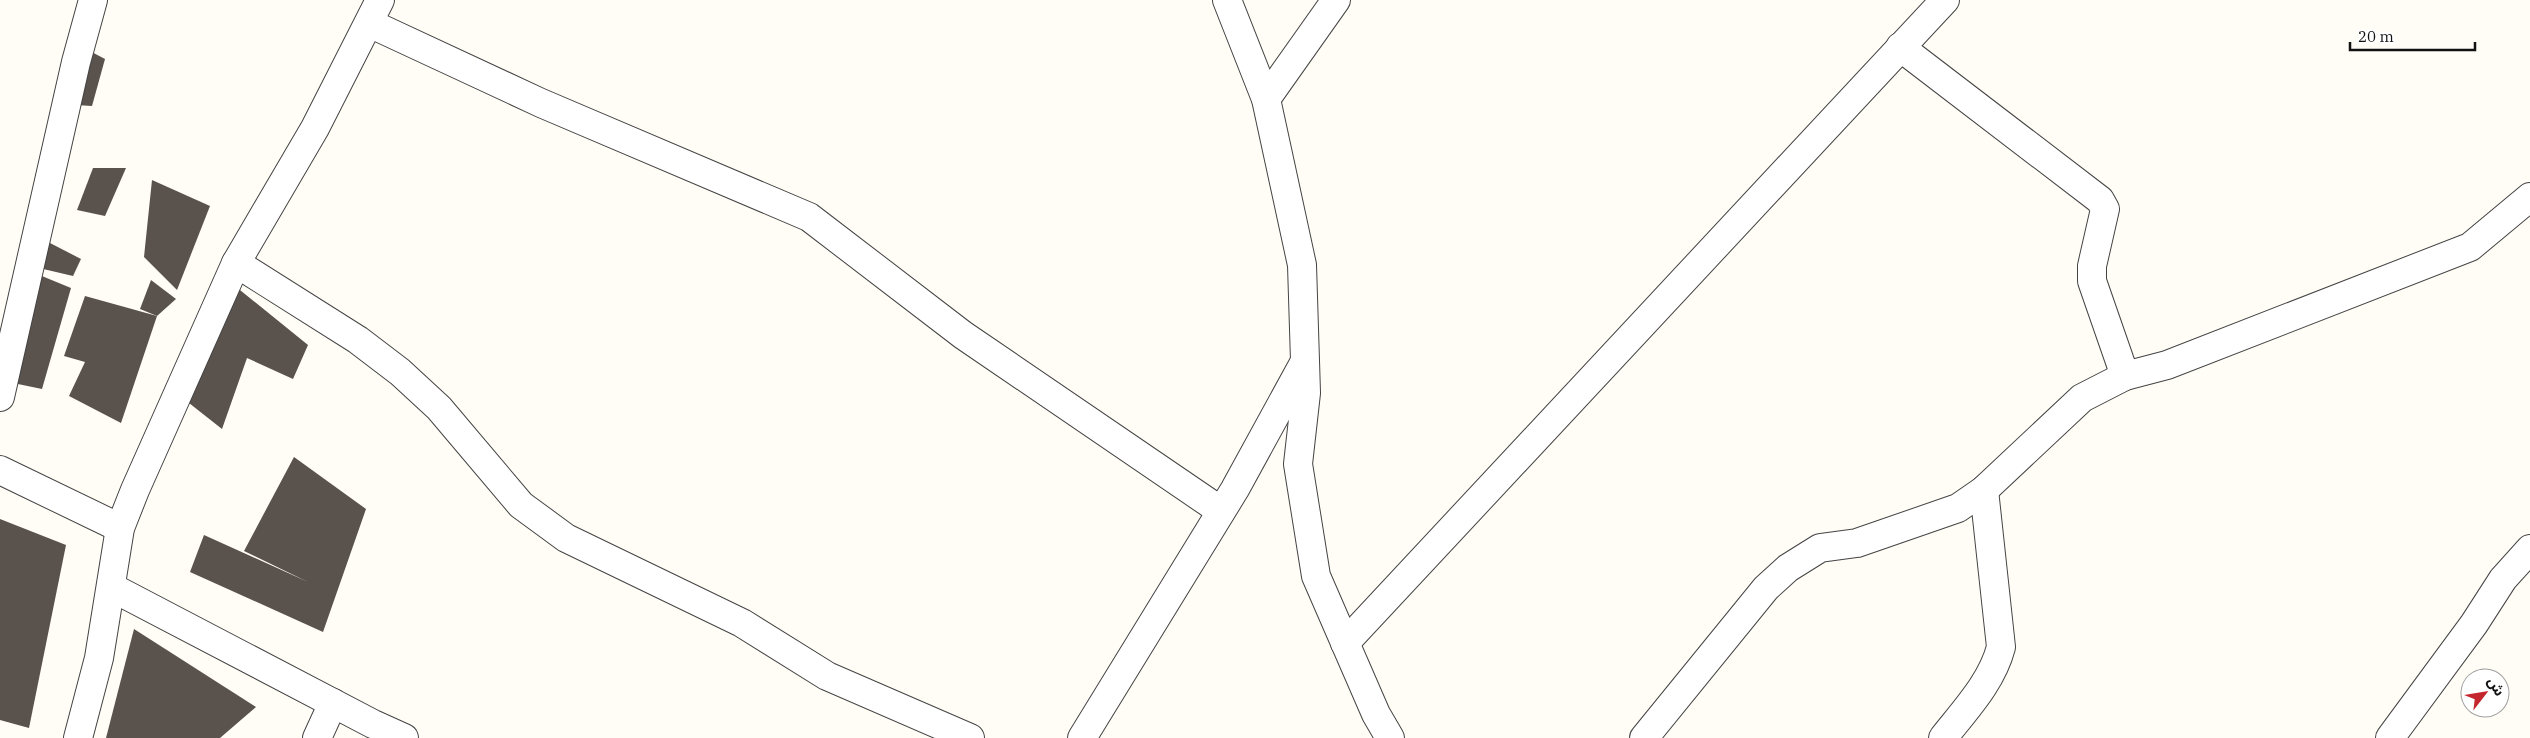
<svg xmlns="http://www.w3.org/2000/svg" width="2530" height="738" viewBox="0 0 2530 738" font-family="'IBM Plex Serif','Noto Sans Arabic',serif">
<rect width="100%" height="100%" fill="#fffdf5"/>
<g fill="#5a524d">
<path d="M 86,49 L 105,59 L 92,106 L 76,105 Z"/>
<path d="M 93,168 L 126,168 L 105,216 L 77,210 Z"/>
<path d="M 152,180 L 210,206 L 177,290 L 144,257 Z"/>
<path d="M 50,243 L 81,259 L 73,276 L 39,268 Z"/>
<path d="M 37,274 L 71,288 L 42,389 L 13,383 Z"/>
<path d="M 151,280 L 176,299 L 157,316 L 140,309 Z"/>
<path d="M 235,286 L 308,345 L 293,379 L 247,358 L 222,429 L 189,403 Z"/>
<path d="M 85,296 L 157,316 L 121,423 L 69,396 L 85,362 L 64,356 Z"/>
<path d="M 294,457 L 366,509 L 323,632 L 190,572 L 204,535 L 308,582 L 244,551 Z"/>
<path d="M 0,519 L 66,545 L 29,728 L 0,720 Z"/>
<path d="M 134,629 L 256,707 L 220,738 L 106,738 Z"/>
</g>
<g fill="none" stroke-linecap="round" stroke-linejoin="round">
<defs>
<g id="street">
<path d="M 1227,0 L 1266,99 L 1302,265 L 1306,393 L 1298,464 L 1316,576 L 1376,714 L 1390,738"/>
<path d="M 369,23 L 541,103 L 809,217 L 963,335 L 1221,511"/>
<path d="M 1900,47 L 2100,200 L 2105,209 L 2092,266 L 2092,281 L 2125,376"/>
<path d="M 1266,99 L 1336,0"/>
<path d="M 236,263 L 358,340 L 400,372 L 439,408 L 521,505 L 566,538 L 742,623 L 827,676 L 970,738"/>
<path d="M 0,397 L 76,62 L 93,0"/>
<path d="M 0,470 L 120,528"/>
<path d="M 111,587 L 373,724 L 404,738"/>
<path d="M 1345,643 L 1945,0"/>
<path d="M 78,738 L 99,658 L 120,528 L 135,490 L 236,263 L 315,128 L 380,0"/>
<path d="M 317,738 L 333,703"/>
<path d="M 1082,738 L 1235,489 L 1304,363"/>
<path d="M 1644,738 L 1766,588 L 1788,568 L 1820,548 L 1857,543 L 1958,508 L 1984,490 L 2082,398 L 2125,376 L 2167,365 L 2470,247 L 2530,197"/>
<path d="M 1943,738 C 1965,710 1992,682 2001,647 L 1984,490"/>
<path d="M 2390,738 L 2474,624 L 2503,579 L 2530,549"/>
</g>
</defs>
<use href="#street" stroke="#444" stroke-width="30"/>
<use href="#street" stroke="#fff" stroke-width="28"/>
</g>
<g transform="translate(2485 693) rotate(59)"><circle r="24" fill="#ffffff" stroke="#a0a0a0"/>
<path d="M0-4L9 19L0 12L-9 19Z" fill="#c4262e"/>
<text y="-8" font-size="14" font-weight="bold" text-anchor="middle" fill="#111111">ش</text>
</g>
<path d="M2350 42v8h125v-8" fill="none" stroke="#111111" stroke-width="2.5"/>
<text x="2358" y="42" font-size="15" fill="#111111" stroke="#ffffff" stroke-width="4" paint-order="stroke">20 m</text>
</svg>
